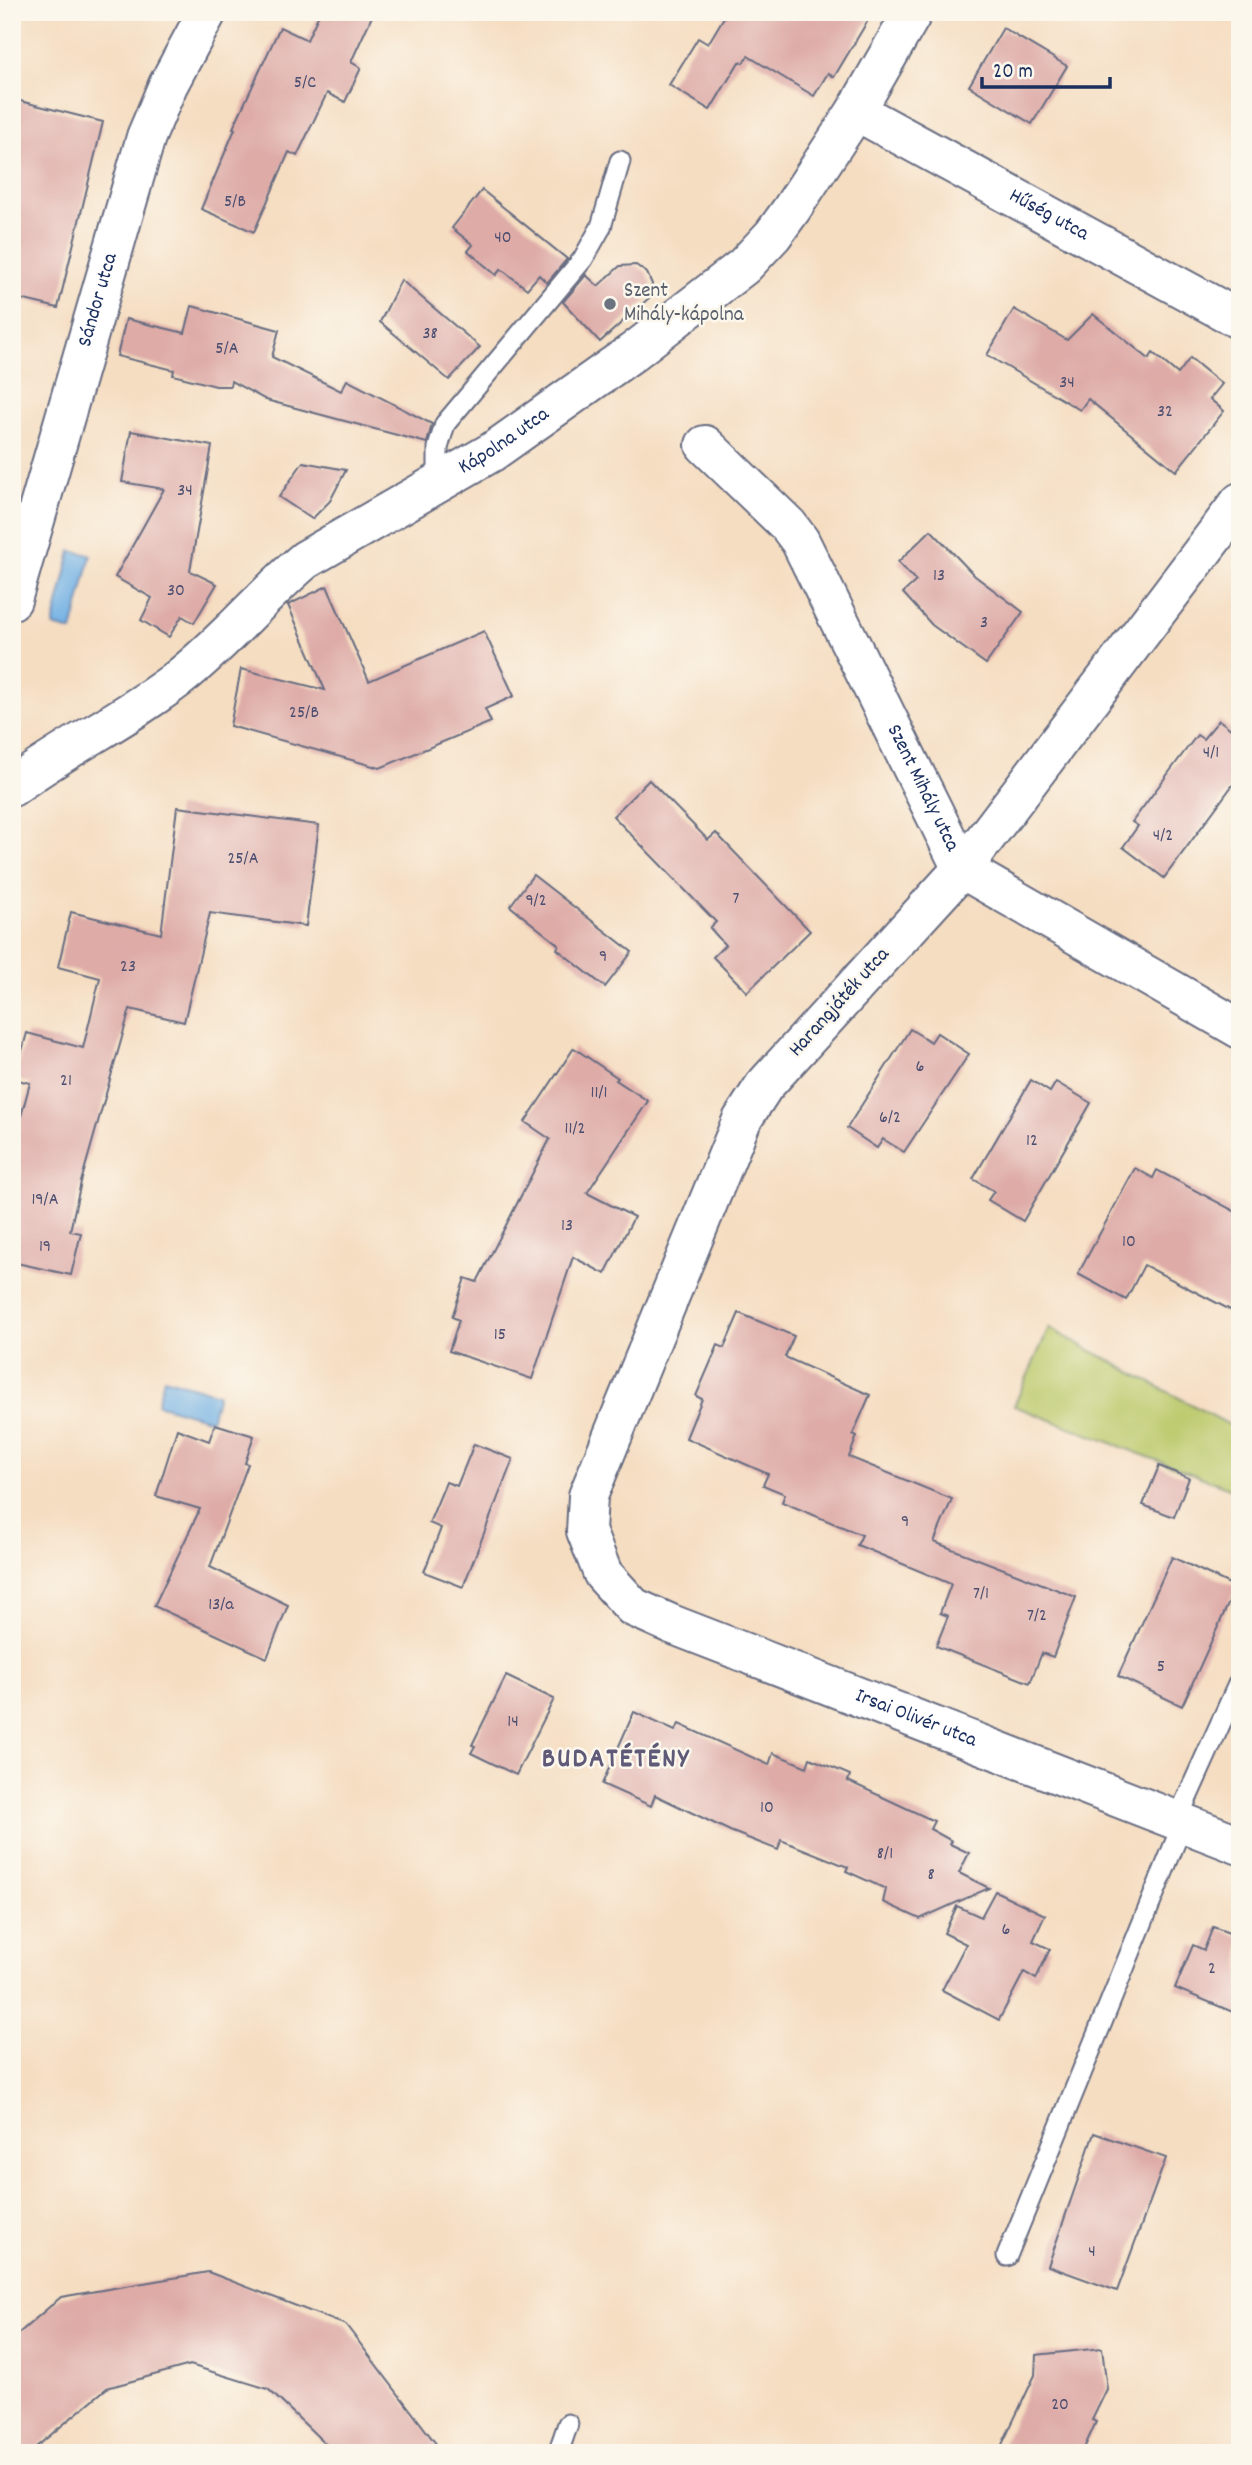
<svg xmlns="http://www.w3.org/2000/svg" width="1252" height="2465" viewBox="0 0 1252 2465" font-family="Dekko,sans-serif">
<rect width="100%" height="100%" fill="#fbf7ec"/>
<filter id="ink" filterUnits="userSpaceOnUse"><feTurbulence type="fractalNoise" baseFrequency=".0143" numOctaves="2"/><feDisplacementMap in="SourceGraphic" scale="14" xChannelSelector="R" yChannelSelector="G"/><feConvolveMatrix kernelMatrix="1 2 1 2 8 2 1 2 1" color-interpolation-filters="sRGB"/></filter>
<filter id="wash" filterUnits="userSpaceOnUse"><feTurbulence type="fractalNoise" baseFrequency=".00686" numOctaves="4" result="noise"/><feDisplacementMap in="SourceGraphic" scale="28" xChannelSelector="R" yChannelSelector="G"/><feGaussianBlur stdDeviation="1.57" result="paint"/><feColorMatrix in="noise" values="0 0 0 0 0 0 0 0 0 0 0 0 0 0 0 0 0 1.4 0 .05"/><feComposite in="paint" operator="in"/></filter>
<g filter="url(#wash)">
<rect width="100%" height="100%" fill="#f5ddc1"/>
<path fill="#bbc96b" stroke="#6b7c64" stroke-width="2" d="M 1049,1328 L 1239,1430 L 1240,1492 L 1014,1406 Z"/>
<g fill="#72b0e4" stroke="#4670a1" stroke-width="2">
<path d="M 71,551 L 91,555 L 72,631 L 53,626 Z"/>
<path d="M 164,1378 L 218,1394 L 211,1420 L 157,1404 Z"/>
</g>
<g id="blocks">
<g fill="#deaba7">
<path d="M 320,12 L 374,12 L 351,62 L 361,68 L 345,102 L 327,93 L 297,156 L 289,152 L 254,232 L 201,209 L 235,129 L 233,128 L 280,27 L 307,40 Z"/>
<path d="M 727,12 L 873,12 L 834,77 L 828,73 L 814,96 L 748,56 L 743,63 L 739,62 L 710,110 L 669,85 L 698,38 L 708,44 Z"/>
<path d="M 1003,28 L 1067,66 L 1032,124 L 969,86 Z"/>
<path d="M 12,99 L 103,122 L 58,308 L 12,297 Z"/>
<path d="M 482,190 L 567,259 L 547,283 L 539,275 L 527,289 L 501,269 L 496,275 L 468,251 L 473,245 L 452,228 Z"/>
<path d="M 636,265 L 647,273 L 652,284 L 650,297 L 600,342 L 563,302 L 586,275 L 598,286 L 620,266 Z"/>
<path d="M 401,280 L 480,347 L 449,380 L 380,322 Z"/>
<path d="M 192,306 L 279,330 L 272,357 L 341,391 L 347,380 L 432,424 L 427,443 L 266,400 L 231,381 L 230,386 L 216,386 L 173,375 L 174,370 L 117,356 L 126,319 L 185,333 Z"/>
<path d="M 1014,309 L 1067,340 L 1093,314 L 1149,359 L 1153,353 L 1178,374 L 1190,358 L 1222,384 L 1210,399 L 1224,411 L 1176,471 L 1088,399 L 1080,410 L 987,355 Z"/>
<path d="M 131,431 L 212,446 L 190,571 L 217,584 L 194,623 L 182,616 L 169,637 L 141,620 L 152,598 L 115,577 L 164,489 L 122,482 Z"/>
<path d="M 303,462 L 346,470 L 330,501 L 312,519 L 279,497 Z"/>
<path d="M 931,530 L 975,576 L 1023,612 L 986,664 L 932,625 L 903,593 L 916,581 L 898,562 Z"/>
<path d="M 327,586 L 369,681 L 484,631 L 514,696 L 485,709 L 491,722 L 380,768 L 230,726 L 241,669 L 325,690 L 288,605 Z"/>
<path d="M 1219,720 L 1240,736 L 1240,775 L 1164,878 L 1123,847 L 1138,826 L 1132,822 L 1173,767 L 1197,735 L 1203,739 Z"/>
<path d="M 649,780 L 708,840 L 716,833 L 810,931 L 747,992 L 713,957 L 725,945 L 710,928 L 716,922 L 613,816 Z"/>
<path d="M 177,807 L 319,825 L 306,926 L 210,913 L 184,1022 L 130,1009 L 81,1182 L 70,1231 L 81,1233 L 71,1275 L 12,1262 L 12,1150 L 30,1083 L 14,1079 L 27,1033 L 83,1048 L 100,978 L 58,967 L 71,912 L 161,934 Z"/>
<path d="M 533,875 L 632,952 L 605,987 L 557,949 L 559,945 L 510,906 Z"/>
<path d="M 910,1029 L 931,1042 L 937,1033 L 969,1054 L 904,1152 L 883,1139 L 877,1148 L 847,1128 Z"/>
<path d="M 574,1048 L 618,1078 L 616,1080 L 648,1101 L 587,1193 L 634,1217 L 605,1274 L 573,1257 L 532,1379 L 449,1351 L 459,1320 L 452,1317 L 465,1278 L 477,1282 L 550,1139 L 525,1122 Z"/>
<path d="M 1031,1080 L 1050,1092 L 1056,1082 L 1091,1103 L 1023,1221 L 988,1200 L 994,1191 L 973,1179 Z"/>
<path d="M 1135,1168 L 1153,1178 L 1157,1170 L 1240,1214 L 1240,1315 L 1144,1265 L 1126,1300 L 1078,1274 Z"/>
<path d="M 739,1313 L 794,1336 L 785,1357 L 870,1395 L 853,1434 L 857,1436 L 849,1457 L 952,1499 L 934,1542 L 1076,1597 L 1053,1657 L 1042,1653 L 1030,1683 L 936,1646 L 948,1616 L 940,1613 L 951,1584 L 857,1545 L 862,1535 L 782,1502 L 785,1494 L 763,1485 L 768,1474 L 686,1438 L 702,1399 L 696,1396 L 718,1345 L 724,1348 Z"/>
<path d="M 215,1424 L 254,1436 L 245,1463 L 248,1464 L 210,1567 L 288,1605 L 267,1658 L 154,1606 L 200,1509 L 156,1496 L 177,1429 L 209,1441 Z"/>
<path d="M 474,1444 L 513,1459 L 463,1587 L 424,1572 L 441,1528 L 429,1523 L 446,1482 L 457,1486 Z"/>
<path d="M 1159,1466 L 1189,1478 L 1174,1517 L 1143,1505 Z"/>
<path d="M 1172,1557 L 1236,1587 L 1182,1706 L 1118,1676 Z"/>
<path d="M 506,1676 L 554,1699 L 516,1775 L 471,1753 L 475,1746 L 472,1745 Z"/>
<path d="M 634,1712 L 675,1731 L 679,1724 L 769,1765 L 773,1753 L 807,1767 L 810,1758 L 850,1775 L 848,1781 L 934,1821 L 930,1829 L 952,1841 L 950,1844 L 969,1853 L 959,1873 L 989,1888 L 920,1919 L 883,1902 L 886,1889 L 846,1871 L 848,1867 L 781,1840 L 778,1850 L 730,1831 L 655,1795 L 651,1806 L 602,1784 Z"/>
<path d="M 995,1891 L 1045,1915 L 1033,1941 L 1050,1949 L 1036,1979 L 1024,1972 L 999,2020 L 942,1990 L 966,1944 L 944,1933 L 957,1906 L 981,1917 Z"/>
<path d="M 1213,1927 L 1240,1937 L 1240,2015 L 1175,1988 L 1193,1945 L 1204,1950 Z"/>
<path d="M 1094,2133 L 1166,2158 L 1117,2291 L 1048,2266 Z"/>
<path d="M 208,2272 L 346,2325 L 443,2453 L 335,2453 L 268,2389 L 190,2365 L 107,2388 L 29,2453 L 12,2453 L 12,2339 L 61,2297 Z"/>
<path d="M 1102,2348 L 1107,2389 L 1092,2420 L 1096,2422 L 1082,2453 L 998,2453 L 1035,2375 L 1036,2355 Z"/>
</g>
</g>
</g>
<g filter="url(#ink)">
<use href="#blocks" fill-opacity="0" stroke="#676c81" stroke-width="2"/>
<g fill="none" stroke-linecap="round" stroke-linejoin="round">
<defs>
<g id="lane">
<path d="M 438,483 L 438,448 L 445,424 L 583,259 L 601,227 L 620,161"/>
<path d="M 1177,1820 L 1240,1680"/>
<path d="M 1007,2256 L 1183,1823"/>
<path d="M 558,2453 L 568,2424"/>
</g>
<g id="street">
<path id="s1" d="M 856,111 L 1240,320"/>
<path id="s2" d="M 705,445 L 788,525 L 800,541 L 962,869 L 1240,1029"/>
<path id="s3" d="M 1240,502 L 962,869 L 764,1086 L 742,1120 L 588,1496 L 586,1531 L 603,1574 L 633,1607 L 671,1624 L 1240,1845"/>
<path id="s4" d="M 12,600 L 146,137 L 168,85 L 207,12"/>
<path id="s5" d="M 12,787 C 66,747 126,719 179,678 C 225,642 261,597 305,560 L 492,452 L 633,352 L 744,266 L 773,235 L 791,210 L 856,111 L 913,12"/>
</g>
</defs>
<use href="#lane" stroke="#676c81" stroke-width="23"/>
<use href="#street" stroke="#676c81" stroke-width="42"/>
<use href="#lane" stroke="#fff" stroke-width="19"/>
<use href="#street" stroke="#fff" stroke-width="38"/>
</g>
</g>
<circle fill="#6b7280" stroke="#fbf7ec" stroke-width="2.5" cx="610" cy="304" r="7"/>
<g text-anchor="middle" dominant-baseline="central" stroke-width="5" stroke-linejoin="round" paint-order="stroke">
<g font-size="18" fill="#4c4e70">
<text x="305" y="83">5/C</text>
<text x="235" y="202">5/B</text>
<text x="503" y="238">40</text>
<text x="430" y="334">38</text>
<text x="227" y="349">5/A</text>
<text x="1067" y="383">34</text>
<text x="1165" y="412">32</text>
<text x="185" y="491">34</text>
<text x="939" y="576">13</text>
<text x="176" y="591">30</text>
<text x="984" y="623">3</text>
<text x="304" y="713">25/B</text>
<text x="1211" y="753">4/1</text>
<text x="1163" y="836">4/2</text>
<text x="243" y="859">25/A</text>
<text x="736" y="899">7</text>
<text x="536" y="901">9/2</text>
<text x="603" y="957">9</text>
<text x="128" y="967">23</text>
<text x="920" y="1067">6</text>
<text x="66" y="1081">21</text>
<text x="599" y="1093">11/1</text>
<text x="890" y="1118">6/2</text>
<text x="575" y="1129">11/2</text>
<text x="1032" y="1141">12</text>
<text x="45" y="1200">19/A</text>
<text x="567" y="1226">13</text>
<text x="1129" y="1242">10</text>
<text x="45" y="1247">19</text>
<text x="500" y="1335">15</text>
<text x="905" y="1522">9</text>
<text x="981" y="1594">7/1</text>
<text x="221" y="1605">13/a</text>
<text x="1037" y="1616">7/2</text>
<text x="1161" y="1667">5</text>
<text x="513" y="1722">14</text>
<text x="767" y="1808">10</text>
<text x="885" y="1854">8/1</text>
<text x="931" y="1875">8</text>
<text x="1006" y="1930">6</text>
<text x="1212" y="1969">2</text>
<text x="1092" y="2252">4</text>
<text x="1060" y="2405">20</text>
</g>
<g font-size="21" fill="#1b2f5e" stroke="#fbf7ec">
<text stroke="none"><textPath href="#s1" startOffset="219">Hűség utca</textPath></text>
<text stroke="none"><textPath href="#s4" startOffset="312">Sándor utca</textPath></text>
<text stroke="none"><textPath href="#s5" startOffset="604">Kápolna utca</textPath></text>
<text stroke="none"><textPath href="#s2" startOffset="411">Szent Mihály utca</textPath></text>
<text transform="translate(840 1003) rotate(-48)">Harangjáték utca</text>
<text stroke="none"><textPath href="#s3" startOffset="1631">Irsai Olivér utca</textPath></text>
</g>
<g font-size="21" fill="#5b616d" stroke="#fbf7ec" text-anchor="start">
<text x="624" y="292">Szent<tspan x="624" dy="24">Mihály-kápolna</tspan></text>
</g>
<g font-size="28" font-weight="bold" letter-spacing="2" fill="#5f5a78" stroke="#fbf7ec">
<text x="616" y="1761">BUDATÉTÉNY</text>
</g>
</g>
<rect width="1252" height="2465" fill="none" stroke="#fbf7ec" stroke-width="42"/>
<path d="M982 77v10h128v-10" fill="none" stroke="#1b2f5e" stroke-width="3.5"/>
<text x="993" y="77" font-size="21" fill="#1b2f5e" stroke="#fbf7ec" stroke-width="5" paint-order="stroke">20 m</text>
</svg>
